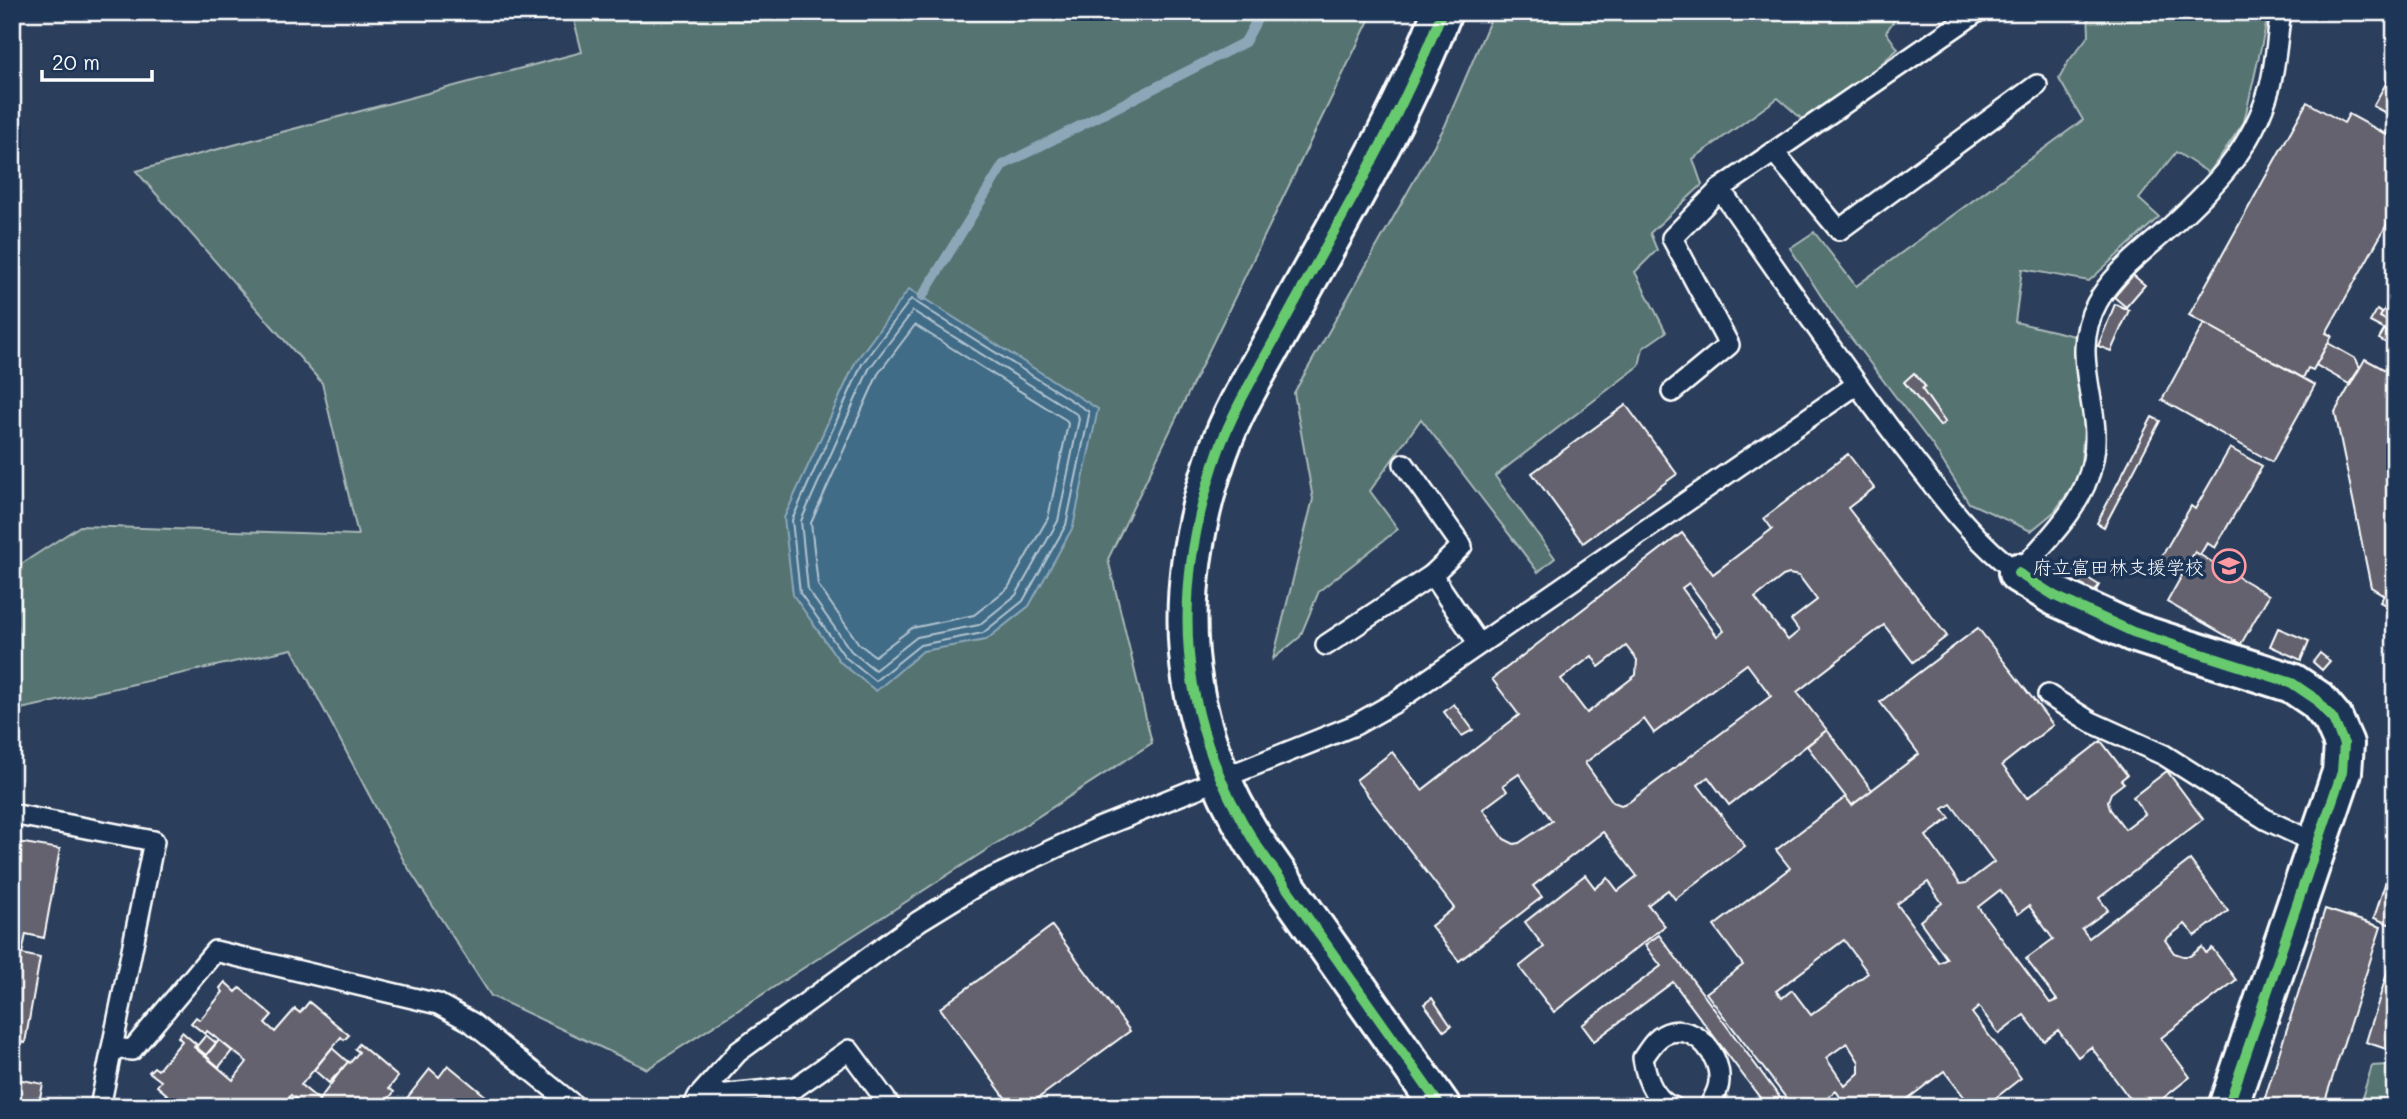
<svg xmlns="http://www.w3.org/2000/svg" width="2407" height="1119" viewBox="0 0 2407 1119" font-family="Mali,'Klee One',sans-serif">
<rect width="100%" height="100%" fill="#2b3e5c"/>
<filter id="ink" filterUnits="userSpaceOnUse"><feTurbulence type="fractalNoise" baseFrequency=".0143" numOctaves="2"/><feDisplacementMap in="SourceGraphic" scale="14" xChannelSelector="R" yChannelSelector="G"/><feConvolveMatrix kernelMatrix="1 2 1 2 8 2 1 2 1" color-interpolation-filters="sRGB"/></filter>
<g filter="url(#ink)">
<g fill="#557371" stroke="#aab9b8" stroke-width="2">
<path d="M 572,12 L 1373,12 L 1108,559 L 1152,743 L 647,1069 L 491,996 L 405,863 L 292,649 L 12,711 L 12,570 L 80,526 L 358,535 L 322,383 L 136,171 L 582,52 Z"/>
<path d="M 1500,12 L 1900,12 L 1886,32 L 1898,49 L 1874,70 L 1802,119 L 1778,98 L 1693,159 L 1702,185 L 1650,233 L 1657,250 L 1635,272 L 1666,332 L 1643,348 L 1639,366 L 1495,476 L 1555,558 L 1538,572 L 1421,419 L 1370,491 L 1398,529 L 1319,591 L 1300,637 L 1273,659 L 1313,499 L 1294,393 L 1445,126 L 1491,18 Z"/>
<path d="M 2088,12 L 2269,12 L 2244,122 L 2209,173 L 2176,152 L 2139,199 L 2159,217 L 2089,281 L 2022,269 L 2015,322 L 2075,336 L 2085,414 L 2080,476 L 2054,512 L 2031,531 L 1969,503 L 1933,446 L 1832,313 L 1790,248 L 1814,232 L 1856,286 L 2083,120 L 2059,79 L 2068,62 L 2089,35 Z"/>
<path d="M 2395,1055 L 2395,1107 L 2359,1107 L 2372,1066 L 2387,1065 Z"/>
</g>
<path fill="#416c88" stroke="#8da7b8" stroke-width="2" d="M 909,289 L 1098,409 L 1073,527 L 1029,606 L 986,640 L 923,651 L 876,691 L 840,662 L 793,595 L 784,518 L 856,361 Z"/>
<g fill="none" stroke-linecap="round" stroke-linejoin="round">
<g stroke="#b3c4cf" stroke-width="2">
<path d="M 911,299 L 1088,411 L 1089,415 L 1066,525 L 1023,601 L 983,633 L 920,645 L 875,681 L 845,657 L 800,593 L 792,520 L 862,364 Z"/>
<path d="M 913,311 L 1078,415 L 1079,419 L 1058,521 L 1016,595 L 979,625 L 917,637 L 875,670 L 851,651 L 808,590 L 801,521 L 869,369 Z"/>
<path d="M 915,325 L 1066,420 L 1068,424 L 1048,518 L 1008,588 L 974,615 L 912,628 L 875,656 L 859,644 L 818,585 L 811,523 L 878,374 Z"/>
</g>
<path stroke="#8da7b8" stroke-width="10" d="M 922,297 L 1003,165 L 1245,42 L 1261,12"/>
</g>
<g fill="#64626e" stroke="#fff" stroke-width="2" fill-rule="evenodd">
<path d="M 2395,68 L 2395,118 L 2373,106 Z"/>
<path d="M 2307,102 L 2344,123 L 2349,114 L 2395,139 L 2395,210 L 2326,333 L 2332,336 L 2328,343 L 2313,370 L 2308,368 L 2303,378 L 2189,315 Z"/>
<path d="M 2133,275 L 2145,285 L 2126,307 L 2114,297 Z"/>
<path d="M 2395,291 L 2395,348 L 2379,339 L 2389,322 L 2380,317 Z"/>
<path d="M 2115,304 L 2129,310 L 2111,351 L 2098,346 Z"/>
<path d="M 2377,310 L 2382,313 L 2380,317 L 2389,322 L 2385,330 L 2370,322 Z"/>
<path d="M 2204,323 L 2315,385 L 2272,462 L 2162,400 Z"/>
<path d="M 2328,343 L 2356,359 L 2360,368 L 2349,384 L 2316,365 Z"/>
<path d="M 2365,359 L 2395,375 L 2395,610 L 2380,602 L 2384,595 L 2371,587 L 2335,412 Z"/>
<path d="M 1914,373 L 1925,386 L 1922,389 L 1945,422 L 1940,426 L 1904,382 Z"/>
<path d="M 1626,405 L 1677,474 L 1583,543 L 1532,473 Z"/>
<path d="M 2152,417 L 2160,421 L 2104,527 L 2097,523 Z"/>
<path d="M 2230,448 L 2262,466 L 2215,548 L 2207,543 L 2200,555 L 2195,552 L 2183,574 L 2159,561 L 2191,506 L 2195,509 Z"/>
<path d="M 1848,454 L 1874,488 L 1848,508 L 1947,636 L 1913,662 L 1884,625 L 1797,692 L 1827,730 L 1729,805 L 1708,777 L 1698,785 L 1745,846 L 1675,899 L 1668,890 L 1648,905 L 1665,926 L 1554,1012 L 1519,967 L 1544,947 L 1525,922 L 1585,875 L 1595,888 L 1608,878 L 1618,891 L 1637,876 L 1603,832 L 1533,886 L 1542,897 L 1459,961 L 1431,926 L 1454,908 L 1356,780 L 1392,752 L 1422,790 L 1519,715 L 1492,679 L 1682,533 L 1713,574 L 1772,529 L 1764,518 ZM 1789,574 L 1799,576 L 1817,600 L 1791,620 L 1799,631 L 1788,640 L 1755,598 L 1783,576 ZM 1689,583 L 1724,631 L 1717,636 L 1682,588 ZM 1626,646 L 1637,660 L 1636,675 L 1587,713 L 1561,679 L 1592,656 L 1599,667 ZM 1747,664 L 1771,696 L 1629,802 L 1621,805 L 1613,802 L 1585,763 L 1644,719 L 1654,733 ZM 1519,774 L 1552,821 L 1519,843 L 1514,844 L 1504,839 L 1483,809 L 1507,791 L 1503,785 Z"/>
<path d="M 2195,552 L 2269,595 L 2241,644 L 2167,602 Z"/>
<path d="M 2076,571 L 2099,585 L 2093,595 L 2070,581 Z"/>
<path d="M 1978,628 L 2053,725 L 2002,765 L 2027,798 L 2101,741 L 2127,775 L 2121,780 L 2124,783 L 2111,793 L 2108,801 L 2110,809 L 2125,829 L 2145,814 L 2133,797 L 2167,771 L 2203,819 L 2099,898 L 2108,910 L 2082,929 L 2089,938 L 2190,860 L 2228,911 L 2195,936 L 2185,924 L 2165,940 L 2174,953 L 2183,956 L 2190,956 L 2202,947 L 2206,953 L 2212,948 L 2236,980 L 2161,1038 L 2190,1077 L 2152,1107 L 2136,1107 L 2091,1047 L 2078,1057 L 2058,1030 L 2044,1041 L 2024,1015 L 1999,1034 L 1979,1007 L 1972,1013 L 2021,1078 L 1984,1107 L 1972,1107 L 1944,1071 L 1897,1107 L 1847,1107 L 1836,1091 L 1815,1107 L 1793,1107 L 1706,993 L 1743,965 L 1714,926 L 1790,868 L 1776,850 L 1846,797 L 1852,805 L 1919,754 L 1880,702 ZM 1951,804 L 1994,862 L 1966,883 L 1960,884 L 1926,836 L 1950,818 L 1943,809 ZM 1928,882 L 1942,903 L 1920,921 L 1947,959 L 1939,963 L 1897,904 ZM 2000,890 L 2018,914 L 2029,906 L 2053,939 L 2026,959 L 2057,1000 L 2050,1003 L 1978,907 ZM 1844,940 L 1868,973 L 1811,1015 L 1792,990 L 1782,998 L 1776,991 ZM 1847,1043 L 1859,1062 L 1859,1073 L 1845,1086 L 1826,1058 Z"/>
<path d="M 2278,628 L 2309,641 L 2301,660 L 2270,646 Z"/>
<path d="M 2320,653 L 2330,661 L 2322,670 L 2313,662 Z"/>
<path d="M 1454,704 L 1473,730 L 1462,736 L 1444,712 Z"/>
<path d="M 1827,730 L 1872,790 L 1852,805 L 1807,746 Z"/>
<path d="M 12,841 L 60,849 L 44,938 L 26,934 L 22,954 L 40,958 L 25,1043 L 12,1040 Z"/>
<path d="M 2395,853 L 2395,913 L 2391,925 L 2374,918 Z"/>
<path d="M 2325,909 L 2381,927 L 2323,1107 L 2262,1107 Z"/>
<path d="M 1052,926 L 1130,1031 L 1026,1107 L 1012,1107 L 940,1008 Z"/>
<path d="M 1659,935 L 1787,1107 L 1767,1107 L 1673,982 L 1594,1041 L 1582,1025 L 1661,966 L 1645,945 Z"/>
<path d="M 2389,967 L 2395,969 L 2395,1052 L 2366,1042 Z"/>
<path d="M 225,982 L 236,992 L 240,988 L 272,1015 L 265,1023 L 275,1032 L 295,1009 L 300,1013 L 309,1002 L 349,1035 L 344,1040 L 341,1037 L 301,1085 L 319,1100 L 348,1061 L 350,1063 L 359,1052 L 355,1049 L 359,1044 L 398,1077 L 389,1088 L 394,1092 L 382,1107 L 305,1107 L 291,1095 L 282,1107 L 200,1107 L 196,1103 L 193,1107 L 182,1107 L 157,1086 L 161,1081 L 149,1072 L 154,1067 L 158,1070 L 182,1041 L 178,1037 L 182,1032 L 196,1044 L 194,1047 L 233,1080 L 247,1062 L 207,1031 L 205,1034 L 191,1023 L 196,1017 L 200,1020 L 223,992 L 220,988 Z"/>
<path d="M 1432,998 L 1451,1026 L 1444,1031 L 1424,1004 Z"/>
<path d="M 206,1035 L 216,1043 L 206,1055 L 196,1047 Z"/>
<path d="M 219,1040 L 232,1051 L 219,1067 L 206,1056 Z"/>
<path d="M 332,1048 L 348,1062 L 329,1083 L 314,1070 Z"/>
<path d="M 448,1065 L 488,1098 L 484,1103 L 479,1100 L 474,1107 L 400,1107 L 430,1069 L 439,1077 Z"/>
<path d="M 12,1078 L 43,1084 L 38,1107 L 12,1107 Z"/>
</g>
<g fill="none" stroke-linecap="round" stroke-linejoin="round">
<defs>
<g id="lane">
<path d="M 1977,12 L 1720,189 C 1780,275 1839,362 1903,446 C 1938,491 1971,539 2018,573 C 2048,539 2084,506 2093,460 C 2104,407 2067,356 2097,303 C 2112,274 2143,252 2167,230 C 2213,188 2253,149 2270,86 C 2276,62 2277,36 2281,12"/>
<path d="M 1774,152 L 1839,230 L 2037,85"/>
<path d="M 1672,392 L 1729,345 L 1672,238 L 1720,189"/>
<path d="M 1432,575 L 1479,644"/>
<path d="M 1326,645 L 1432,575 L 1462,546 L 1404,464"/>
<path d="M 2048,695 L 2091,722 L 2164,755 L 2267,820 L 2318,844"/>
<path d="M 12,814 L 154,841 L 100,1107"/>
<path d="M 112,1048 L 132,1050 L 215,951 L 438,1004 L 471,1022 L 576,1107"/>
<path d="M 774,1089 L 787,1107"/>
<path d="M 698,1097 L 796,1087 L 849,1050 L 891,1107"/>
<path d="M 693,1107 L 698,1097 L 738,1052 L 919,921 L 981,883 L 1096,829 L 1355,725 L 1394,703 L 1856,385"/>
<path d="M 1673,1107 C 1653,1100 1646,1077 1643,1058 C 1650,1048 1657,1035 1671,1032 C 1698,1026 1721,1057 1719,1081 C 1719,1090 1713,1099 1709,1107"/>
</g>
<g id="secondary">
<path d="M 2018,573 L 2055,596 L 2133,632 L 2292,683 L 2317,700 L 2333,719 L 2344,744 L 2342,772 L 2228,1107"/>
<path d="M 1441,1107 L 1255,843 C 1176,718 1170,590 1218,452 C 1234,407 1261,365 1283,324 C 1338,222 1400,121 1442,12"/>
</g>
</defs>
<use href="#lane" stroke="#fff" stroke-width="24"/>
<use href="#secondary" stroke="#fff" stroke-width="44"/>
<use href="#lane" stroke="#1d3557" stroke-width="19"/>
<use href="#secondary" stroke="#1d3557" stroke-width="38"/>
<defs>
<g id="cycleway">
<path d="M 2018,573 L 2055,596 L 2133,632 L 2292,683 L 2317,700 L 2333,719 L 2344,744 L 2342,772 L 2228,1107"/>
<path d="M 1441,1107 L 1255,843 C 1176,718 1170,590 1218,452 C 1234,407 1261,365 1283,324 C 1338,222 1400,121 1442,12"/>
</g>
</defs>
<use href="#cycleway" stroke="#1d3557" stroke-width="15"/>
<use href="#cycleway" stroke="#67ca6e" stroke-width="10"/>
</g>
</g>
<defs>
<symbol id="school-ring" viewBox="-11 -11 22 22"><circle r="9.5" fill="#1d3557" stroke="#ff9aa2" stroke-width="1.5"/><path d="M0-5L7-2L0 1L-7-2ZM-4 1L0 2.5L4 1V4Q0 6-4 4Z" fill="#ff9aa2"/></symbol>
</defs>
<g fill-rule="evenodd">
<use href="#school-ring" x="2210" y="547" width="38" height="38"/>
</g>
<g text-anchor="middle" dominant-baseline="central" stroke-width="7" stroke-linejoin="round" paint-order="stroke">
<g font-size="19" fill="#fff" stroke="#1d3557" text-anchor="end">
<text x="2204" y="566">府立富田林支援学校</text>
</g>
</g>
<rect width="2407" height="1119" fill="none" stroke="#1d3557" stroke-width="42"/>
<rect x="21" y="21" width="2365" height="1077" fill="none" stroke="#fff" stroke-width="2.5" filter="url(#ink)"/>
<path d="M42 70v10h110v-10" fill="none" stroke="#ffffff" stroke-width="3.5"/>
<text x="52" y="70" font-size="21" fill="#ffffff" stroke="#1d3557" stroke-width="5" paint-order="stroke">20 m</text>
</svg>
